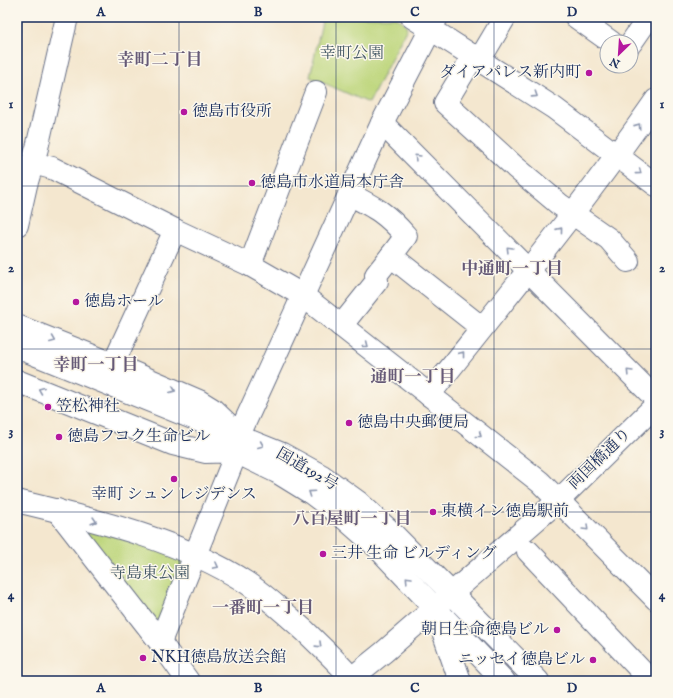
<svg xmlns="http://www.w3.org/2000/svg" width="673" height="698" viewBox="0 0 673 698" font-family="'IM FELL English','Noto Serif JP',serif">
<rect width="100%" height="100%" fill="#fbf7ec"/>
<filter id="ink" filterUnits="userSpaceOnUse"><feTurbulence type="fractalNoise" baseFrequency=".025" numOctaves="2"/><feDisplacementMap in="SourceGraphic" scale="8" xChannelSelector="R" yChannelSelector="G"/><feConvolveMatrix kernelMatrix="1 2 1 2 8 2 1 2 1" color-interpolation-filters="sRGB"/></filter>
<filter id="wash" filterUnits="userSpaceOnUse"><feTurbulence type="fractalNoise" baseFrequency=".012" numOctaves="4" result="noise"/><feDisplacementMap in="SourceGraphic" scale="16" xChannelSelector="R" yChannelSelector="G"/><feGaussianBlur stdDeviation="0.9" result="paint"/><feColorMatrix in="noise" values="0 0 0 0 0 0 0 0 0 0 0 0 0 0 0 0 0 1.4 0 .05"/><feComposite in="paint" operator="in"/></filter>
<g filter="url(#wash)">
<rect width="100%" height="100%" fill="#f4e7cf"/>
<g fill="#bdd67c" stroke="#6c826d">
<path d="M 323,17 L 395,17 L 405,23 L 407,28 L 369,103 L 310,77 Z"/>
<path d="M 79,526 L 173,551 L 185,563 L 163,618 L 155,621 Z"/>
</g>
<path fill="#96b76c" stroke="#587365" d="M 20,17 L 24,17 L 17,53 L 17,31 Z"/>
</g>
<g filter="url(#ink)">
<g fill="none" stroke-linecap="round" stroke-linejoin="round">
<defs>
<g id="minor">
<path d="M 412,17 L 554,108 L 656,185"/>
<path d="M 576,17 L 611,42"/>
<path d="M 631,43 L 649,17"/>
<path d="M 474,55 L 445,103 L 515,167 L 559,204 L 609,239 L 628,261"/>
<path d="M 480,59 L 505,17"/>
<path d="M 382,123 L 656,399"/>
<path d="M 33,163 L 52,168 L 175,230 L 250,265 L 302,295 L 540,482 L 656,599"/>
<path d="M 349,194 C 376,208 386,213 406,236 L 391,256 L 482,328"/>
<path d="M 17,225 L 26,185 L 37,148 L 67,17"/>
<path d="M 250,265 L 316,92"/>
<path d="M 17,326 L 113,364 L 199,401 L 212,409 L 239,435 L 382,123 L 437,17"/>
<path d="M 341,326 L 377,281 L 376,275 L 391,256"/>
<path d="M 113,364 L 175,230"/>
<path d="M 17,381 L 173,444 L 206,452 L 237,451 L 160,642"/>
<path d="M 429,395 C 506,298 585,202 656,100"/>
<path d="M 17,501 C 95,520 179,539 247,583 C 268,597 286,614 305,631 C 321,647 339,663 354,681"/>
<path d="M 57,510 L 160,642 L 188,681"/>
<path d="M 528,551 L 651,681"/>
<path d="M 435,608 L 460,681"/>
<path d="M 348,681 L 384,652 L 559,500 L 656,405"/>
</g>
<g id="highway">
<path d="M 17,347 L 282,454 L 322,476 L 358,502 L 391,532 L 538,681"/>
<path d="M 209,439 L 277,472 L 311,493 L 343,517 L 376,546 L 504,681"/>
</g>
</defs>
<use href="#minor" stroke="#676f86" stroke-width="24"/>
<use href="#highway" stroke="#676f86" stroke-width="24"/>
<use href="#minor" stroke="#fff" stroke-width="22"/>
<use href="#highway" stroke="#fff" stroke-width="22"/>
</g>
<defs><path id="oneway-chevron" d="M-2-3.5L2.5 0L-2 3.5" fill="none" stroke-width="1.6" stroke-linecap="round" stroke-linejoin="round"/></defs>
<g stroke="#8d97ae">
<use href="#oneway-chevron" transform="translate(535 95) rotate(33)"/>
<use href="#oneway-chevron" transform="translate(638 126) rotate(-55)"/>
<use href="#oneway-chevron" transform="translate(417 157) rotate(-135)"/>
<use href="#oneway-chevron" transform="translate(639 172) rotate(37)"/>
<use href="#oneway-chevron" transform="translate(560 230) rotate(-51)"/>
<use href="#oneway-chevron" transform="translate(509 249) rotate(-135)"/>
<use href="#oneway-chevron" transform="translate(53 340) rotate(22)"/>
<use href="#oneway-chevron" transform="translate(366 345) rotate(38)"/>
<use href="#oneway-chevron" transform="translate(462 354) rotate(-52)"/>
<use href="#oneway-chevron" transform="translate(629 372) rotate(-134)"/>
<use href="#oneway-chevron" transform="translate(41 390) rotate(-158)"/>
<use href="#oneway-chevron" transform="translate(173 390) rotate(23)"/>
<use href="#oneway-chevron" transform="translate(479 435) rotate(38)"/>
<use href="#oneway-chevron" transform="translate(261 445) rotate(23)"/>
<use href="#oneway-chevron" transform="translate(311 493) rotate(-146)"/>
<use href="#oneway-chevron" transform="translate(94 521) rotate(16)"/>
<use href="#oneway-chevron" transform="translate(586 528) rotate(45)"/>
<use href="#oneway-chevron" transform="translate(216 566) rotate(28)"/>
<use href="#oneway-chevron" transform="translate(408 579) rotate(-133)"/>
<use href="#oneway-chevron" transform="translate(319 645) rotate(44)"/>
</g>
</g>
<path fill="none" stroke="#1b2f5e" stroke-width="1" stroke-opacity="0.55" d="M 179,17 L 179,681M 336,17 L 336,681M 494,17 L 494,681M 17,186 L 656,186M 17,349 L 656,349M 17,512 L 656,512"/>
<g fill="#b5179e" stroke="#fbf7ec" stroke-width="1.5">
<circle cx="589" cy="73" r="4"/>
<circle cx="184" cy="112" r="4"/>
<circle cx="252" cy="183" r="4"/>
<circle cx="76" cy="302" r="4"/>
<circle cx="48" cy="407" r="4"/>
<circle cx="349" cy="423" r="4"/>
<circle cx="59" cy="437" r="4"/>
<circle cx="174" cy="479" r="4"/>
<circle cx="433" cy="512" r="4"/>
<circle cx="323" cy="554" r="4"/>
<circle cx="557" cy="630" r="4"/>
<circle cx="143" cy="658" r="4"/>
<circle cx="593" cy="660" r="4"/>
</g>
<g text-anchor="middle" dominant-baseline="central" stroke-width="3" stroke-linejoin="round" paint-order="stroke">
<g font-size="16" fill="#445966" stroke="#fbf7ec">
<text x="352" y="54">幸町公園</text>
<text x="150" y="574">寺島東公園</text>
</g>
<g font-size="16" fill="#1b2f5e" stroke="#fbf7ec" text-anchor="start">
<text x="581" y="73" text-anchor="end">ダイアパレス新内町</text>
<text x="192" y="112">徳島市役所</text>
<text x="260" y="183">徳島市水道局本庁舎</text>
<text x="84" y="302">徳島ホール</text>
<text x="56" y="407">笠松神社</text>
<text x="357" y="423">徳島中央郵便局</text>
<text x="67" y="437">徳島フコク生命ビル</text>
<text x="174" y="495" text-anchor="middle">幸町 シュン レジデンス</text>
<text x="441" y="512">東横イン徳島駅前</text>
<text x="331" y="554">三井 生命 ビルディング</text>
<text x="549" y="630" text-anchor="end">朝日生命徳島ビル</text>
<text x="151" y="658">NKH徳島放送会館</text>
<text x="585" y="660" text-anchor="end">ニッセイ徳島ビル</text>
</g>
<g font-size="16" fill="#1b2f5e" stroke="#fbf7ec">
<text transform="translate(600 459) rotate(-44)">両国橋通り</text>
<text transform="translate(307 470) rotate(30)">国道192号</text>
</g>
<g font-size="17" font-weight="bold" fill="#665a77" stroke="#fbf7ec">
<text x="160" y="60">幸町二丁目</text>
<text x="512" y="269">中通町一丁目</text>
<text x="96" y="365">幸町一丁目</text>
<text x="413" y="377">通町一丁目</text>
<text x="352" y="519">八百屋町一丁目</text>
<text x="263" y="608">一番町一丁目</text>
</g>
</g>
<rect width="673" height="698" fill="none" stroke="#fbf7ec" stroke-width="44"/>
<g transform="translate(619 54) rotate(205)"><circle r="19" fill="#fbf7ec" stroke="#a1a7b3"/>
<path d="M0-3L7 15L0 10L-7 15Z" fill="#b5179e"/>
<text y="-6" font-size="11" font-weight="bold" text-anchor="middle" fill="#1b2f5e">N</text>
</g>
<rect x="22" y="22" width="629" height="654" fill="none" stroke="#1b2f5e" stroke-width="1.5"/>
<g font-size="13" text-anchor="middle" font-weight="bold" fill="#1b2f5e">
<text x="101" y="16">A</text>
<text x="258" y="16">B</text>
<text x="415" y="16">C</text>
<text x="572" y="16">D</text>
<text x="11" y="108">1</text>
<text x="662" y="108">1</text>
<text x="11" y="272">2</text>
<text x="662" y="272">2</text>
<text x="11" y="435">3</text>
<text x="662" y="435">3</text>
<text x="11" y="599">4</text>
<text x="662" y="599">4</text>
<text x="101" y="692">A</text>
<text x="258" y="692">B</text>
<text x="415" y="692">C</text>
<text x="572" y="692">D</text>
</g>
</svg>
